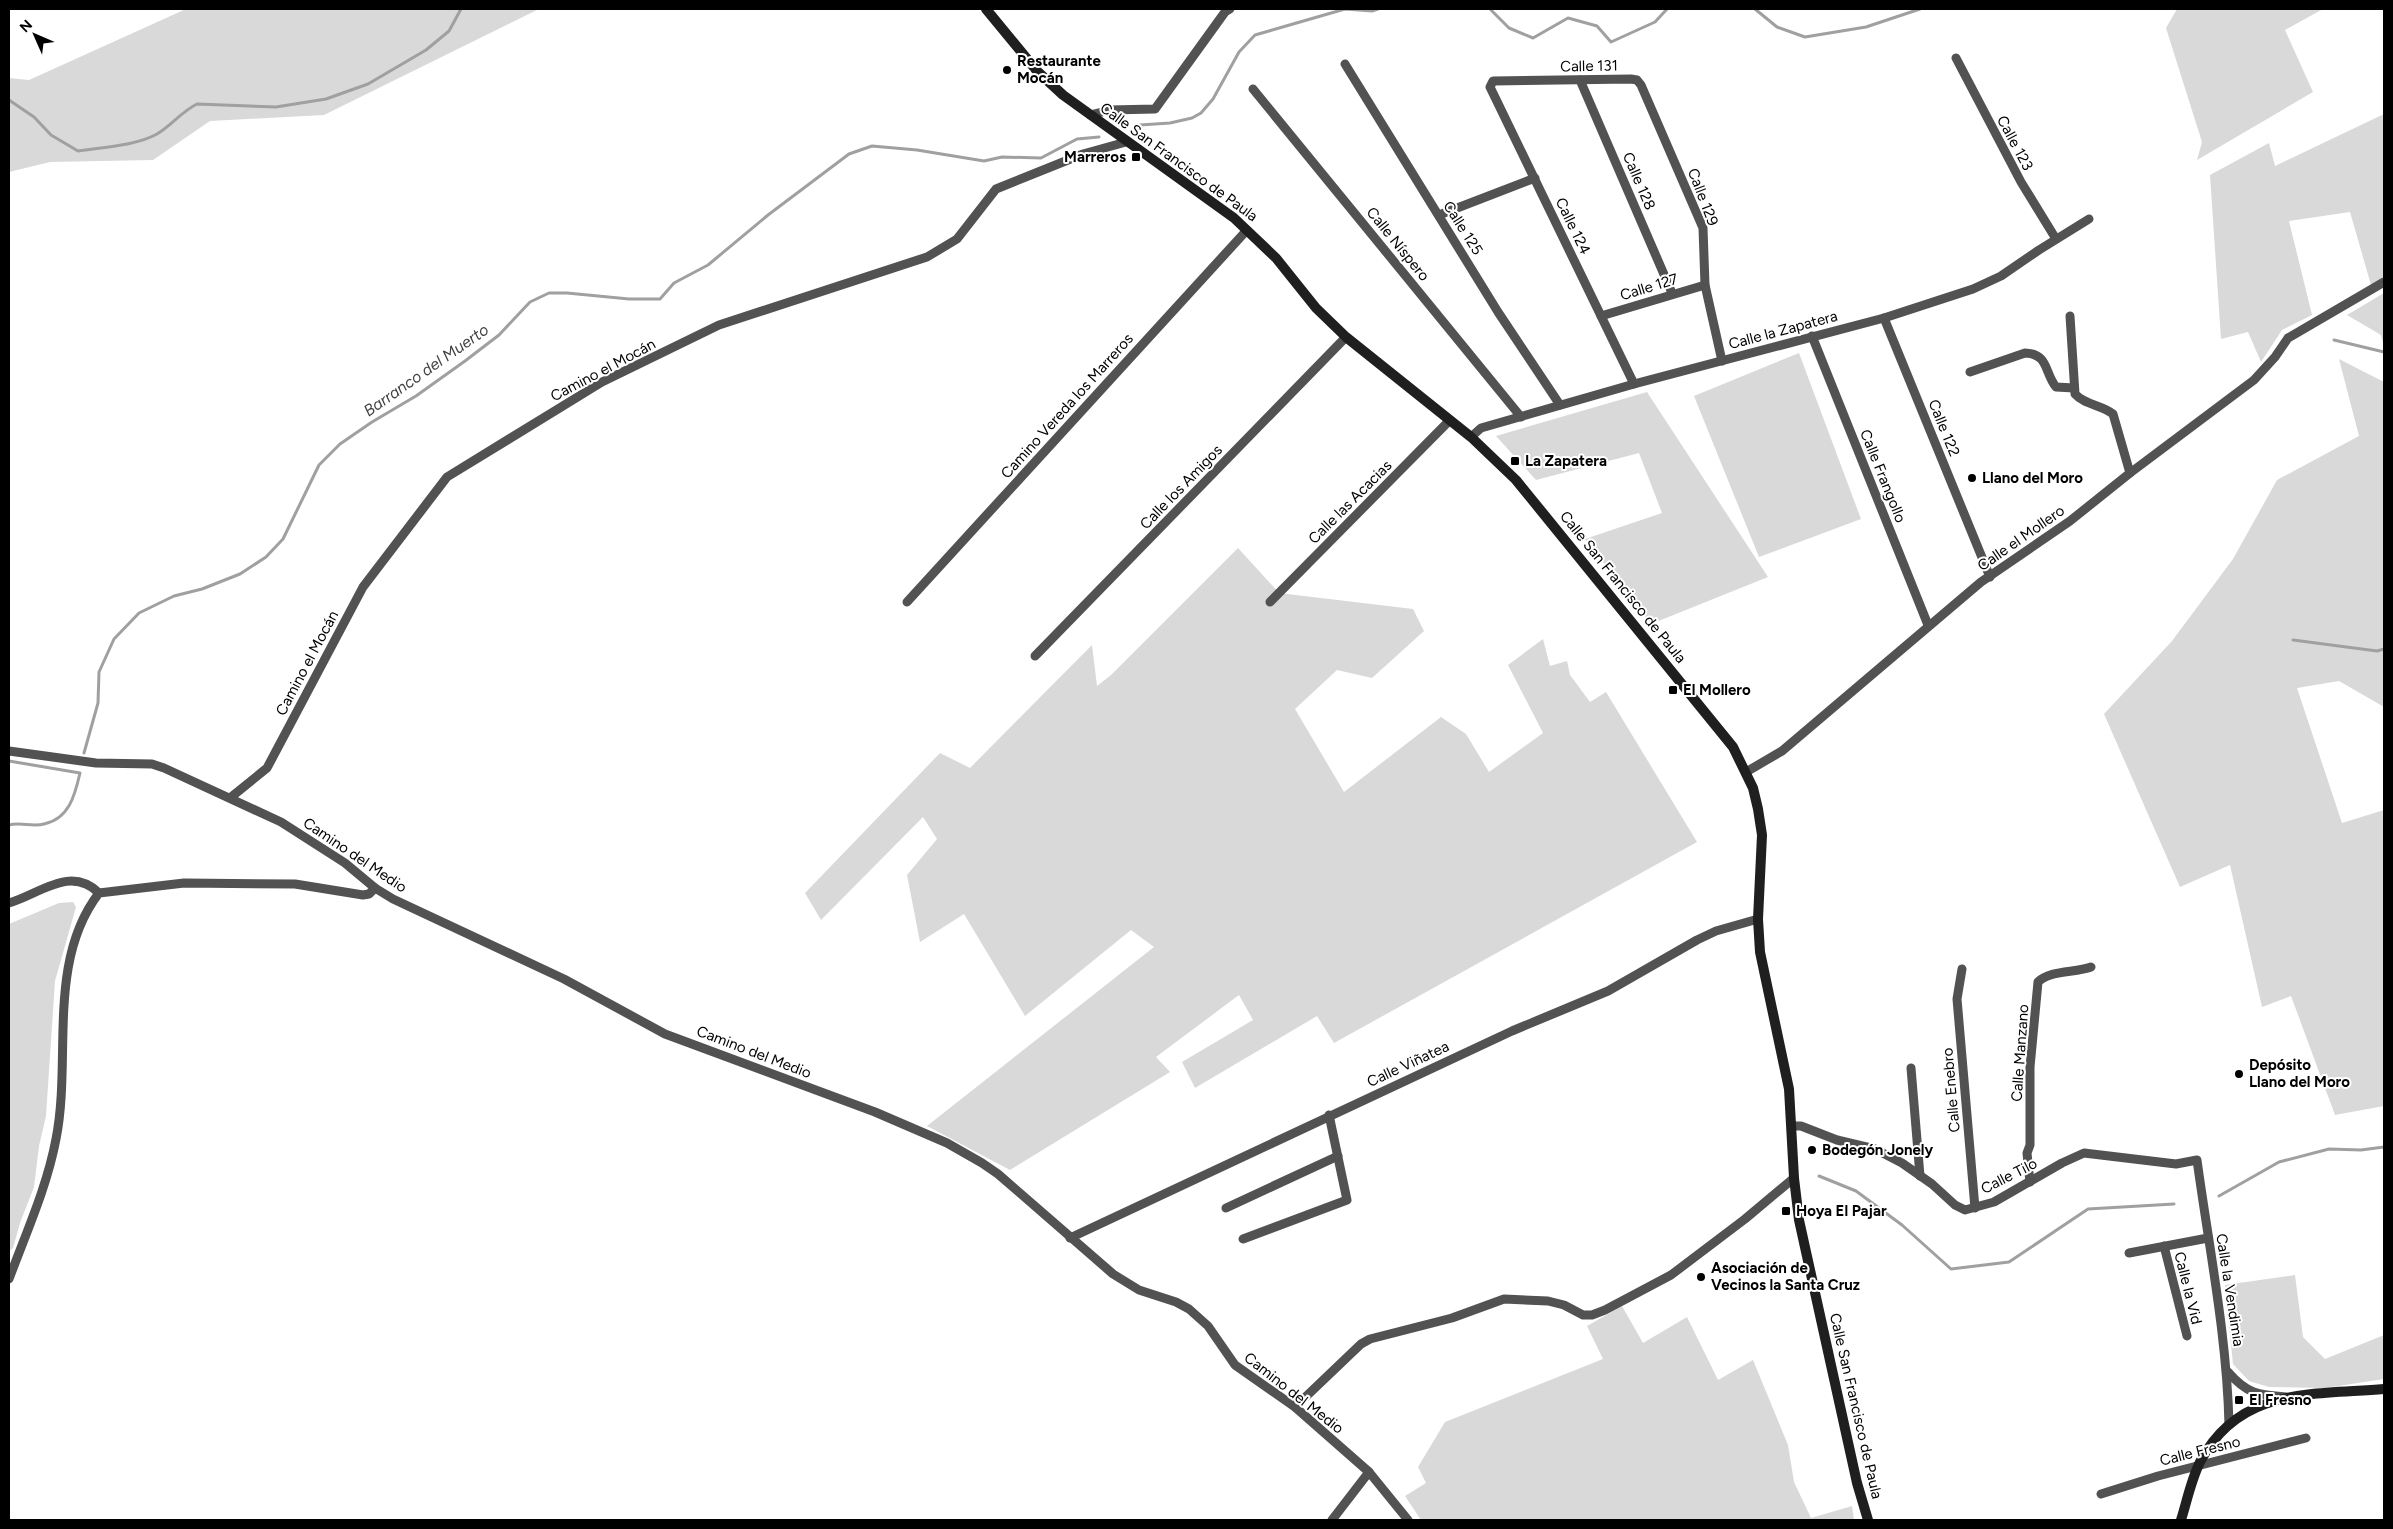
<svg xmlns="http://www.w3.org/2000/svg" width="2393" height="1529" viewBox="0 0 2393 1529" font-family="Figtree,sans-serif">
<rect width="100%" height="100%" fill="#fff"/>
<g fill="#d9d9d9">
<path d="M 186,9 L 539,9 L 324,115 L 210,121 L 153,160 L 50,162 L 9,172 L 9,78 L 29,80 Z"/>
<path d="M 2177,9 L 2323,9 L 2285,30 L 2313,92 L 2197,160 L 2202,142 L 2166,28 Z"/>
<path d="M 2384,114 L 2384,277 L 2371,285 L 2350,212 L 2289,221 L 2312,315 L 2282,330 L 2261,362 L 2248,332 L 2221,339 L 2210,175 L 2269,143 L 2275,166 Z"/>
<path d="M 2384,293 L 2384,346 L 2381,335 L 2347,315 Z"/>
<path d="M 1799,353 L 1861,519 L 1759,557 L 1694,396 Z"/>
<path d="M 2339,359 L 2384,382 L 2384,707 L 2339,681 L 2297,688 L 2342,823 L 2384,810 L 2384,1106 L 2335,1115 L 2291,996 L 2262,1007 L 2230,865 L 2180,887 L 2104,714 L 2172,641 L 2233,559 L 2277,480 L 2359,436 Z"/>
<path d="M 1647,392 L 1768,577 L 1651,624 L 1585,539 L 1662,513 L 1639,453 L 1536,480 L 1496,436 Z"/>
<path d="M 1238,548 L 1279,593 L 1413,609 L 1424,631 L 1372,678 L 1337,670 L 1295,709 L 1344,792 L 1441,717 L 1466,734 L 1489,772 L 1543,733 L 1508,665 L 1543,639 L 1550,666 L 1567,661 L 1570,675 L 1590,702 L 1606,692 L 1697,842 L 1334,1043 L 1317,1016 L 1195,1088 L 1182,1062 L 1253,1020 L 1239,995 L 1156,1057 L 1170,1072 L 1010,1170 L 927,1126 L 1154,947 L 1131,930 L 1025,1016 L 964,914 L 920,942 L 907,875 L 937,839 L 923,817 L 821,920 L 805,893 L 940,753 L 970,768 L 1092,645 L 1097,686 L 1111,675 Z"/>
<path d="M 73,902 L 76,907 L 55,981 L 46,1116 L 39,1146 L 34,1187 L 20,1223 L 13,1248 L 9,1251 L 9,924 L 59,903 Z"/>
<path d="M 2295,1275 L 2303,1337 L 2325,1359 L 2384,1335 L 2384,1379 L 2325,1388 L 2269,1387 L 2249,1381 L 2233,1364 L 2225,1285 Z"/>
<path d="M 1622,1306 L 1643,1343 L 1687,1317 L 1718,1380 L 1753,1360 L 1788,1445 L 1794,1482 L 1811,1518 L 1852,1506 L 1854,1520 L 1421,1520 L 1405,1496 L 1426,1483 L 1418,1467 L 1445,1422 L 1603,1359 L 1587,1326 Z"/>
</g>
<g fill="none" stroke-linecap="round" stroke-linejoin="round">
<g stroke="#a0a0a0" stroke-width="3">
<path d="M 1490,9 L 1509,28 L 1533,38 L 1568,18 L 1597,26 L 1611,42 L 1655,22 L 1667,9"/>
<path d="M 1755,9 L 1777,27 L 1805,37 L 1866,27 L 1920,9"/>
<path d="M 9,100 L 34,117 L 51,135 L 78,151 C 103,147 135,146 157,134 C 172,125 181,112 197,104 L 276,107 L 326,99 L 368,84 L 426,50 L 449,31 L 461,9"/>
<path d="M 1140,125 L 1170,123 L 1192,118 L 1201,113 L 1213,99 L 1239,52 L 1255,35 L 1345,9 L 1372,11 L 1378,9"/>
<path d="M 2334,340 L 2384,352"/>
<path d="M 2293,640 L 2377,651 L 2384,649"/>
<path d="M 84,753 L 98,703 L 99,672 L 114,639 L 139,613 L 174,596 L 202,589 L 240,574 L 266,557 L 283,539 L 319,465 L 340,444 L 372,422 L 416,396 L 465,361 L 499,335 L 530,302 L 549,293 L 567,293 L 629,299 L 660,299 L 674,283 L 708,265 L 768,215 L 849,154 L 872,146 L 917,150 L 984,161 L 1002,157 L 1041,158 L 1077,139 L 1099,137"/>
<path d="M 9,761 L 80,773 C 75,795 69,819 44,824 C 33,827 20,822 9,825"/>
<path d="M 1819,1176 L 1856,1191 L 1902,1225 L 1951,1269 L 2009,1262 L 2088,1209 L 2174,1204"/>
<path d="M 2219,1196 L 2279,1162 L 2329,1149 L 2361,1150 L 2384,1147"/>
</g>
<g stroke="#525252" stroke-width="9">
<path d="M 1956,58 L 2021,182 L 2056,239"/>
<path d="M 1345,64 L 1498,312 L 1560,405"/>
<path d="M 1580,80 L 1672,293"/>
<path d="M 1253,89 L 1521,417"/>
<path d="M 1090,115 L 1110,110 L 1155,109 L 1225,12 L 1230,9"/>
<path d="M 1439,215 L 1535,178"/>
<path d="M 1601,316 L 1705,285"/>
<path d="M 2070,316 L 2075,394 C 2085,405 2102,405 2113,414 L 2130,473"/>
<path d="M 1884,318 L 1990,577"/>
<path d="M 1812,336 L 1928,625"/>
<path d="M 1970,372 L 2025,353 C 2049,354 2044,372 2056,387 L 2074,388"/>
<path d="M 1634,384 L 1490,87 L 1493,81 L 1631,79 L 1637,80 L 1641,85 L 1703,228 L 1705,285 L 1722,361"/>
<path d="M 1471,437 L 1481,428 L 1634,384 L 1884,318 L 1973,289 L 2001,276 L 2039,250 L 2089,219"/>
<path d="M 907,602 L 1247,230"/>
<path d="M 1270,602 L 1449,421"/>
<path d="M 1035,656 L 1346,337"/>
<path d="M 9,751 L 96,763 L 152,764 L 164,768 L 281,822 L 345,863 L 375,888 L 393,899 L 564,979 L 665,1034 L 875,1112 L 947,1143 L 982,1163 L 998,1174 L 1113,1274 L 1139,1290 L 1176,1302 L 1189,1309 L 1208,1326 L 1235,1365 L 1295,1407 L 1369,1472 L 1408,1520"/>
<path d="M 1746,772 L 1782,751 L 1981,582 L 2070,521 L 2130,473 L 2254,380 L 2275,357 L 2288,338 L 2384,282"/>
<path d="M 230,798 L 267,768 L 363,587 L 447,477 L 602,382 L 719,325 L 927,257 L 957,239 L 996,189 L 1083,154 L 1126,142"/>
<path d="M 9,903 C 40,894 70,865 99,893"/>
<path d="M 1962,969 L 1957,999 L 1975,1208"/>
<path d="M 1911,1068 L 1920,1176"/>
<path d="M 1792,1126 L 1801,1126 L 1837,1140 L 1875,1149 L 1902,1163 L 1932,1184 L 1955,1205 L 1965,1210 L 1994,1202 L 2062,1163 L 2084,1153 L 2176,1164 L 2197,1160 C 2209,1248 2227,1336 2229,1425"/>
<path d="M 2030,1182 L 2027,1153 L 2030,1145 L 2030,1067 L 2038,982 C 2050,970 2075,973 2091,967"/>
<path d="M 1226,1208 L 1338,1156"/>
<path d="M 1070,1238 L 1512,1031 L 1608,991 L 1697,940 L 1716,931 L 1758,919"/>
<path d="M 1243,1239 L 1347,1200 L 1329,1115"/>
<path d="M 2164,1246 L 2187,1336"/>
<path d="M 2129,1253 L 2208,1238"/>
<path d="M 9,1279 C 26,1233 47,1187 56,1139 C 72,1059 46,962 99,893 L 184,883 L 295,884 L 363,895 L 369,894 L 375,888"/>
<path d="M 2228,1372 C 2247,1394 2258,1395 2286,1397"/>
<path d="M 1295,1407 L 1361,1344 L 1370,1339 L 1452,1318 L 1504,1299 L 1548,1301 L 1564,1305 L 1583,1315 L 1592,1315 L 1605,1310 L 1671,1275 L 1745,1219 L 1794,1178"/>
<path d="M 2101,1494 L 2158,1476 L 2306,1438"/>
<path d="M 1332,1520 L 1369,1472"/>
</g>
<g stroke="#1f1f1f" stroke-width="10">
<path d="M 986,9 L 1037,71 L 1063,95 L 1234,218 L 1276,258 L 1316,308 L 1346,337 L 1471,437 L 1516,480 L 1733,747 L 1753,788 L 1758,809 L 1762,835 L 1758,919 L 1760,952 L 1789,1089 L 1794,1178 L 1799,1220 L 1857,1483 L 1868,1520"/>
<path d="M 2181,1520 C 2187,1501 2191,1480 2200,1462 C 2239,1387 2312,1395 2384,1389"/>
</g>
</g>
<g fill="#000" stroke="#fff" stroke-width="2">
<circle cx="1007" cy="70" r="5"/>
<rect x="1131" y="152" width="10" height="10" rx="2.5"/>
<rect x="1510" y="456" width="10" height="10" rx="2.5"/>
<circle cx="1972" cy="478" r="5"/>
<rect x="1668" y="685" width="10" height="10" rx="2.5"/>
<circle cx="2239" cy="1074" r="5"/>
<circle cx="1812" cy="1150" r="5"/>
<rect x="1781" y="1206" width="10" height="10" rx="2.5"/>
<circle cx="1701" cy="1277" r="5"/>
<rect x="2234" y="1395" width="10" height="10" rx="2.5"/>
</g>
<g text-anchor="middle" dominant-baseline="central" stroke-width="4" stroke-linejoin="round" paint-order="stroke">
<g font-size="15" font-weight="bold" fill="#000" stroke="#fff" text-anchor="start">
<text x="1017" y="61">Restaurante<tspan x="1017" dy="17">Mocán</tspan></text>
<text x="1126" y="157" text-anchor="end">Marreros</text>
<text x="1525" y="461">La Zapatera</text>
<text x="1982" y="478">Llano del Moro</text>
<text x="1683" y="690">El Mollero</text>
<text x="2249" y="1065">Depósito<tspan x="2249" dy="17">Llano del Moro</tspan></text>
<text x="1822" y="1150">Bodegón Jonely</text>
<text x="1796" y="1211">Hoya El Pajar</text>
<text x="1711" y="1268">Asociación de<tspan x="1711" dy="17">Vecinos la Santa Cruz</tspan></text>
<text x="2249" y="1400">El Fresno</text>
</g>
<g font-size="15" fill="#000" stroke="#fff">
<text transform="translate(1589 66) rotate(-1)">Calle 131</text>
<text transform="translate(2015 143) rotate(62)">Calle 123</text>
<text transform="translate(1179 162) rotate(36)">Calle San Francisco de Paula</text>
<text transform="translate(1639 181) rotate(67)">Calle 128</text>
<text transform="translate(1703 197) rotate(69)">Calle 129</text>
<text transform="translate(1573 226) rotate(64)">Calle 124</text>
<text transform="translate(1463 228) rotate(58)">Calle 125</text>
<text transform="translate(1398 244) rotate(51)">Calle Níspero</text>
<text transform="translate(1649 287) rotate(-17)">Calle 127</text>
<text transform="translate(1783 330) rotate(-15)">Calle la Zapatera</text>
<text transform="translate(603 370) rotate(-28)">Camino el Mocán</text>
<text transform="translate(1067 406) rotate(-48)">Camino Vereda los Marreros</text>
<text transform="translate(1944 428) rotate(68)">Calle 122</text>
<text transform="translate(1883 476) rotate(68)">Calle Frangollo</text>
<text transform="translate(1181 487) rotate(-46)">Calle los Amigos</text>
<text transform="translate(1350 502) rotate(-45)">Calle las Acacias</text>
<text transform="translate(2021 538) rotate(-35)">Calle el Mollero</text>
<text transform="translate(1623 587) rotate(51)">Calle San Francisco de Paula</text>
<text transform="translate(307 663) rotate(-62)">Camino el Mocán</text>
<text transform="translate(355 855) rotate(34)">Camino del Medio</text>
<text transform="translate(754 1052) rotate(21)">Camino del Medio</text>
<text transform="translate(2020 1053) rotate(-86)">Calle Manzano</text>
<text transform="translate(1408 1064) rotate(-25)">Calle Viñatea</text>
<text transform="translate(1951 1090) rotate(-95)">Calle Enebro</text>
<text transform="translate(2009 1176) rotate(-27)">Calle Tilo</text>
<text transform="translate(2188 1288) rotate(76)">Calle la Vid</text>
<text transform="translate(2230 1290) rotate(81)">Calle la Vendimia</text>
<text transform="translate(1294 1393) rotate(38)">Camino del Medio</text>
<text transform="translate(1856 1406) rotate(77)">Calle San Francisco de Paula</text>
<text transform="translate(2200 1451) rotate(-14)">Calle Fresno</text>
</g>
<g font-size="16" font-style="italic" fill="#414141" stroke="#fff">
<text transform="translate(426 370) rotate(-35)">Barranco del Muerto</text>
</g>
</g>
<rect width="2393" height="1529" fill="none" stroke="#000000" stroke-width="20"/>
<g transform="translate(35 35) rotate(315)" stroke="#ffffff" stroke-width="4" paint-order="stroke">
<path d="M0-4L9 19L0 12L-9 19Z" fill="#000000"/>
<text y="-8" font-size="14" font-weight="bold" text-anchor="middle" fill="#000000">N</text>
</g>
</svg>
